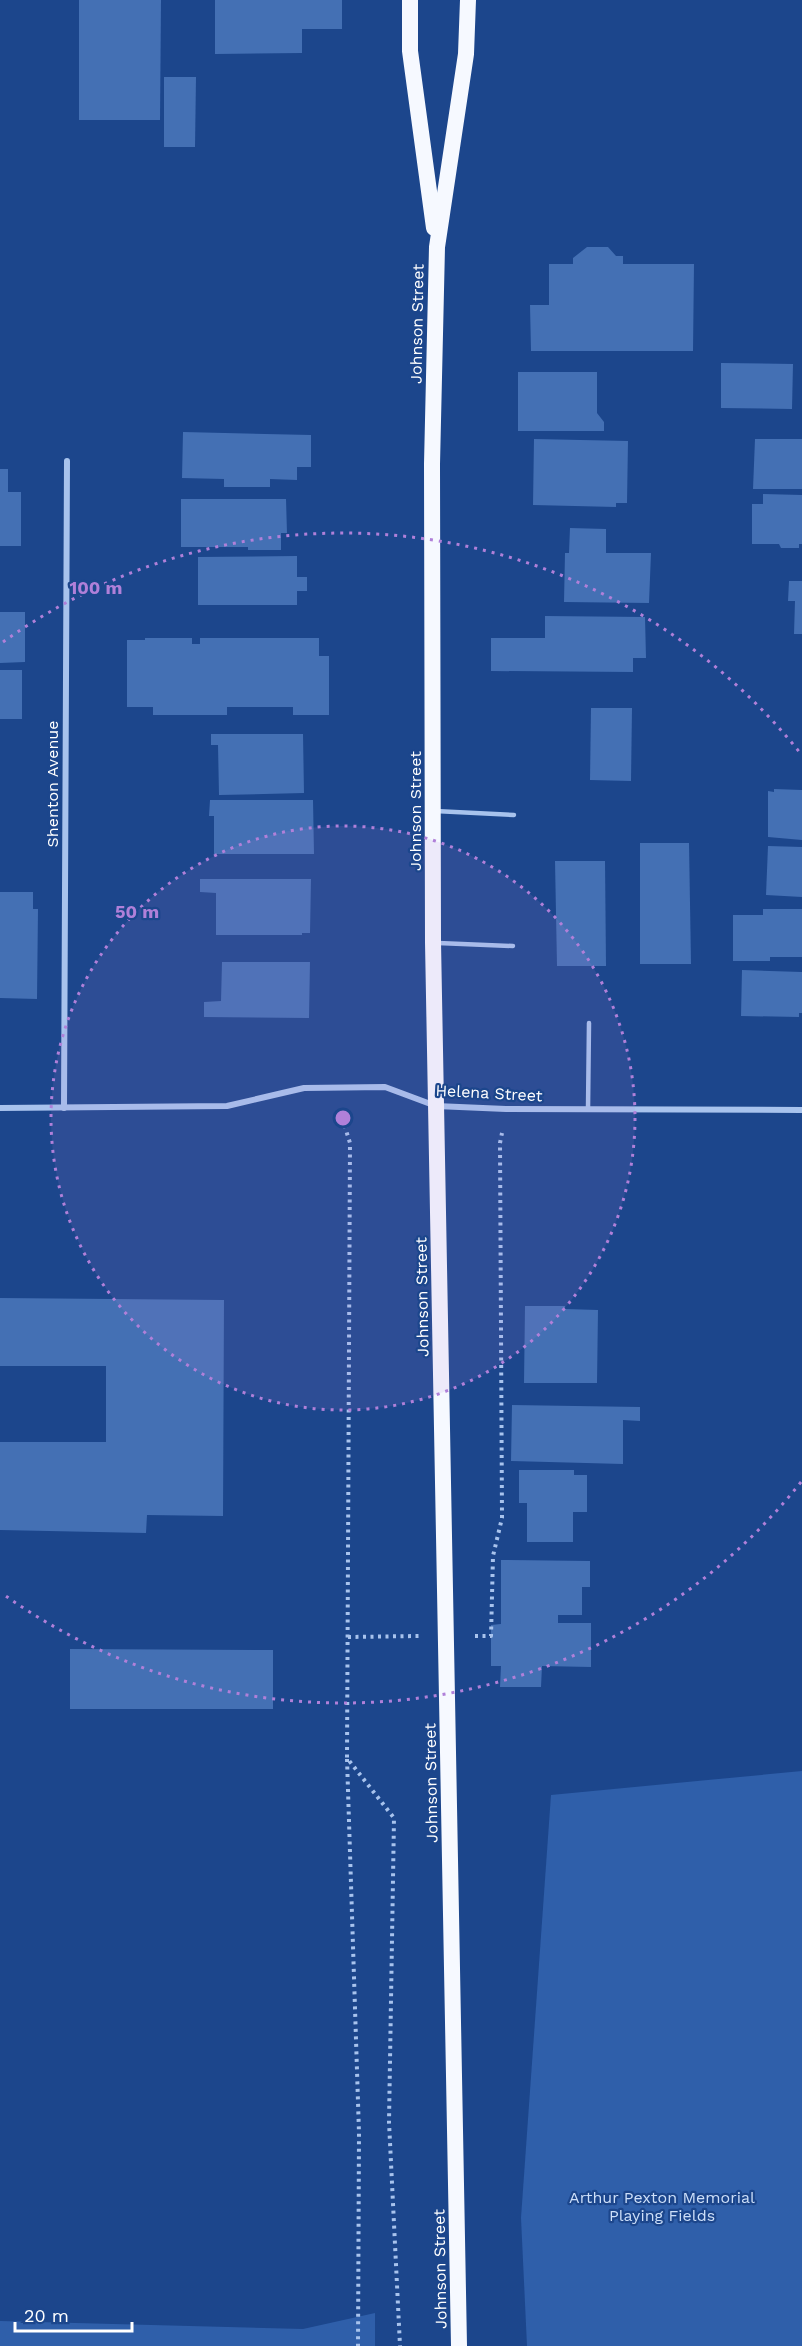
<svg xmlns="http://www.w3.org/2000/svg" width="802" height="2346" viewBox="0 0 802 2346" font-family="'Work Sans',sans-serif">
<rect width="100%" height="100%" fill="#1c468c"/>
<g fill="#2f5faa">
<path d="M 802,1771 L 802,2346 L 527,2346 L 521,2218 L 551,1795 Z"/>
<path d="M 375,2313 L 375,2346 L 0,2346 L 0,2321 L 303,2329 Z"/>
</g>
<g fill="#4470b4">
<path d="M 79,0 L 161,0 L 160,120 L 79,120 Z"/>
<path d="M 215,0 L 342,0 L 342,29 L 302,29 L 302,53 L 215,54 Z"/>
<path d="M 164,77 L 196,77 L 195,147 L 164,147 Z"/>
<path d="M 587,247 L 608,247 L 616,256 L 623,256 L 623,264 L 694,264 L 693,351 L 531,351 L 530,305 L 549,305 L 549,264 L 573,264 L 573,258 Z"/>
<path d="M 721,363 L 793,364 L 792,409 L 721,408 Z"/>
<path d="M 518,372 L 597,372 L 597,413 L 604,422 L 604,431 L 518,431 Z"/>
<path d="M 183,432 L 311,435 L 311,467 L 297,467 L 297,480 L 270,479 L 270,487 L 224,487 L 224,479 L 182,478 Z"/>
<path d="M 534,439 L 628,441 L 627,503 L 616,503 L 616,507 L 533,505 Z"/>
<path d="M 755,439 L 802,439 L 802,489 L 753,489 Z"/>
<path d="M 0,469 L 8,469 L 8,492 L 21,492 L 21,546 L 0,546 Z"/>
<path d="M 763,494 L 802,495 L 802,544 L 799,544 L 799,548 L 781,548 L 779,544 L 752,544 L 752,504 L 763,504 Z"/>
<path d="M 181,499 L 286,499 L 287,533 L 281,533 L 281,550 L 248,550 L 248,547 L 181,547 Z"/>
<path d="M 570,528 L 606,529 L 606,553 L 651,553 L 649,603 L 564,602 L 565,553 L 569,553 Z"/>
<path d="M 297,556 L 297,577 L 307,577 L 307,591 L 297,591 L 297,605 L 198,605 L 198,557 Z"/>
<path d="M 789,581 L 802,581 L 802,634 L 794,634 L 795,601 L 788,601 Z"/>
<path d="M 0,612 L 25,612 L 25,662 L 0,663 Z"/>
<path d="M 545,616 L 645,617 L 646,658 L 633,658 L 633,672 L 491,671 L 491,638 L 545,638 Z"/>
<path d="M 145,638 L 192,638 L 192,644 L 200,644 L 200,638 L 319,638 L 319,656 L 329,656 L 329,715 L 293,715 L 293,707 L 227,707 L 227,715 L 153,715 L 153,707 L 127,707 L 127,640 L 145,640 Z"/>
<rect x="0" y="670" width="22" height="49"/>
<path d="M 591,708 L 632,708 L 631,781 L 590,780 Z"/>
<path d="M 211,734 L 303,734 L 304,793 L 219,795 L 218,745 L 211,745 Z"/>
<path d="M 774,789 L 802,790 L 802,840 L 768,837 L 768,791 L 774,792 Z"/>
<path d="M 313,800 L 314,854 L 214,854 L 214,816 L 209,816 L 210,800 Z"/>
<path d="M 640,843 L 689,843 L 691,964 L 640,964 Z"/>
<path d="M 768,846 L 802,847 L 802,897 L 766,895 Z"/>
<path d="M 555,861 L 605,861 L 606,966 L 557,966 Z"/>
<path d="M 200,879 L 311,879 L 310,933 L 302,933 L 302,935 L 216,935 L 216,893 L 200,892 Z"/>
<path d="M 0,892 L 33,892 L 33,909 L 38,909 L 37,999 L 0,998 Z"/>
<path d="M 763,909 L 802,909 L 802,957 L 770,957 L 770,961 L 733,961 L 733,915 L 763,915 Z"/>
<path d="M 222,962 L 310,962 L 309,1018 L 204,1017 L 204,1002 L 221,1001 Z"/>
<path d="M 742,970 L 802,972 L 802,1013 L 799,1013 L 799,1017 L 741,1016 Z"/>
<path d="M 0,1298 L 224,1300 L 223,1516 L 147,1515 L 146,1533 L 0,1530 L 0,1442 L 106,1442 L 106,1366 L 0,1366 Z"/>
<path d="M 525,1306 L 565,1306 L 565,1309 L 598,1310 L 597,1383 L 524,1383 Z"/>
<path d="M 512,1405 L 640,1407 L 640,1421 L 623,1420 L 623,1464 L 511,1461 Z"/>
<path d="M 519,1470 L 574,1470 L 574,1475 L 587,1475 L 587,1512 L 573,1512 L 573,1542 L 527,1542 L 527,1503 L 519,1503 Z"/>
<path d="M 501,1560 L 590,1561 L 590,1587 L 582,1587 L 582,1615 L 558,1615 L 558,1623 L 591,1623 L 591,1667 L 542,1666 L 541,1687 L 500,1687 L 501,1666 L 491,1666 L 491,1625 L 501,1624 Z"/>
<path d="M 70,1649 L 273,1650 L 273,1709 L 70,1709 Z"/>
</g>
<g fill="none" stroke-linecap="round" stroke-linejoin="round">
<g stroke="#a8c3ed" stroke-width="4" stroke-dasharray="3 4.5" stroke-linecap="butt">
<path d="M 340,1111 L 350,1143 L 347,1758 L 394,1818 L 389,2122 L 400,2346"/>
<path d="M 475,1636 L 491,1636 L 493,1556 L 502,1518 L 500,1143 L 502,1133"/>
<path d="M 348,1637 L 419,1636"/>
<path d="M 347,1759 L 359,2133 L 358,2346"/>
</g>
<g stroke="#a8c3ed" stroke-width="4.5">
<path d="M 435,811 L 514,815"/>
<path d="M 438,943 L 513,946"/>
<path d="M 588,1109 L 589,1023"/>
</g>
<g stroke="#a8c3ed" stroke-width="6">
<path d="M 0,1108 L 227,1106 L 304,1088 L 385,1087 L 436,1106 L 506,1109 L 802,1110"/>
<path d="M 64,1108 L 67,461"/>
</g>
<g stroke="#f6f9ff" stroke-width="16">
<path d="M 410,0 L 410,51 L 434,228"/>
<path d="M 459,2346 L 433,942 L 432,464 L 437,247 L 466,54 L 468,0"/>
</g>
</g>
<circle cx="343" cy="1118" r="292" fill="#b080d9" fill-opacity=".12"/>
<g fill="none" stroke="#b080d9" stroke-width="3" stroke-dasharray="3 6">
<circle cx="343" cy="1118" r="292"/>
<path d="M801 1482A585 585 0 0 1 3 1594M3 642A585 585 0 0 1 801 754"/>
</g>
<g text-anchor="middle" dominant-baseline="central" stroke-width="4.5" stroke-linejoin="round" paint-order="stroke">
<g font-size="16" fill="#fff" stroke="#1c468c">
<text transform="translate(417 324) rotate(-89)">Johnson Street</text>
<text transform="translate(52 784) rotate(-90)">Shenton Avenue</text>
<text transform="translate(415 811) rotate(-90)">Johnson Street</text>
<text transform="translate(489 1093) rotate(3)">Helena Street</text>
<text transform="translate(422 1297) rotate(-91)">Johnson Street</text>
<text transform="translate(431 1783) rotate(-91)">Johnson Street</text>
<text transform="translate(440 2269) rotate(-91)">Johnson Street</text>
</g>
<g font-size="16" fill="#cddff9" stroke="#1c468c">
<text x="662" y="2197">Arthur Pexton Memorial<tspan x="662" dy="18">Playing Fields</tspan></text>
</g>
</g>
<circle cx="343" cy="1118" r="9" fill="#b080d9" stroke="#1c468c" stroke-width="3"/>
<g font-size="18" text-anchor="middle" font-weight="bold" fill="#b080d9" stroke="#1c468c" stroke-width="4.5" stroke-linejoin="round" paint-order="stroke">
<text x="96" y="594">100 m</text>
<text x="137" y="918">50 m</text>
</g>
<path d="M15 2322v9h117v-9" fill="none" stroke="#ffffff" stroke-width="3"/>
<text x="24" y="2322" font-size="18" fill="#ffffff" stroke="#1c468c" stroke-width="4.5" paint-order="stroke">20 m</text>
</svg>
